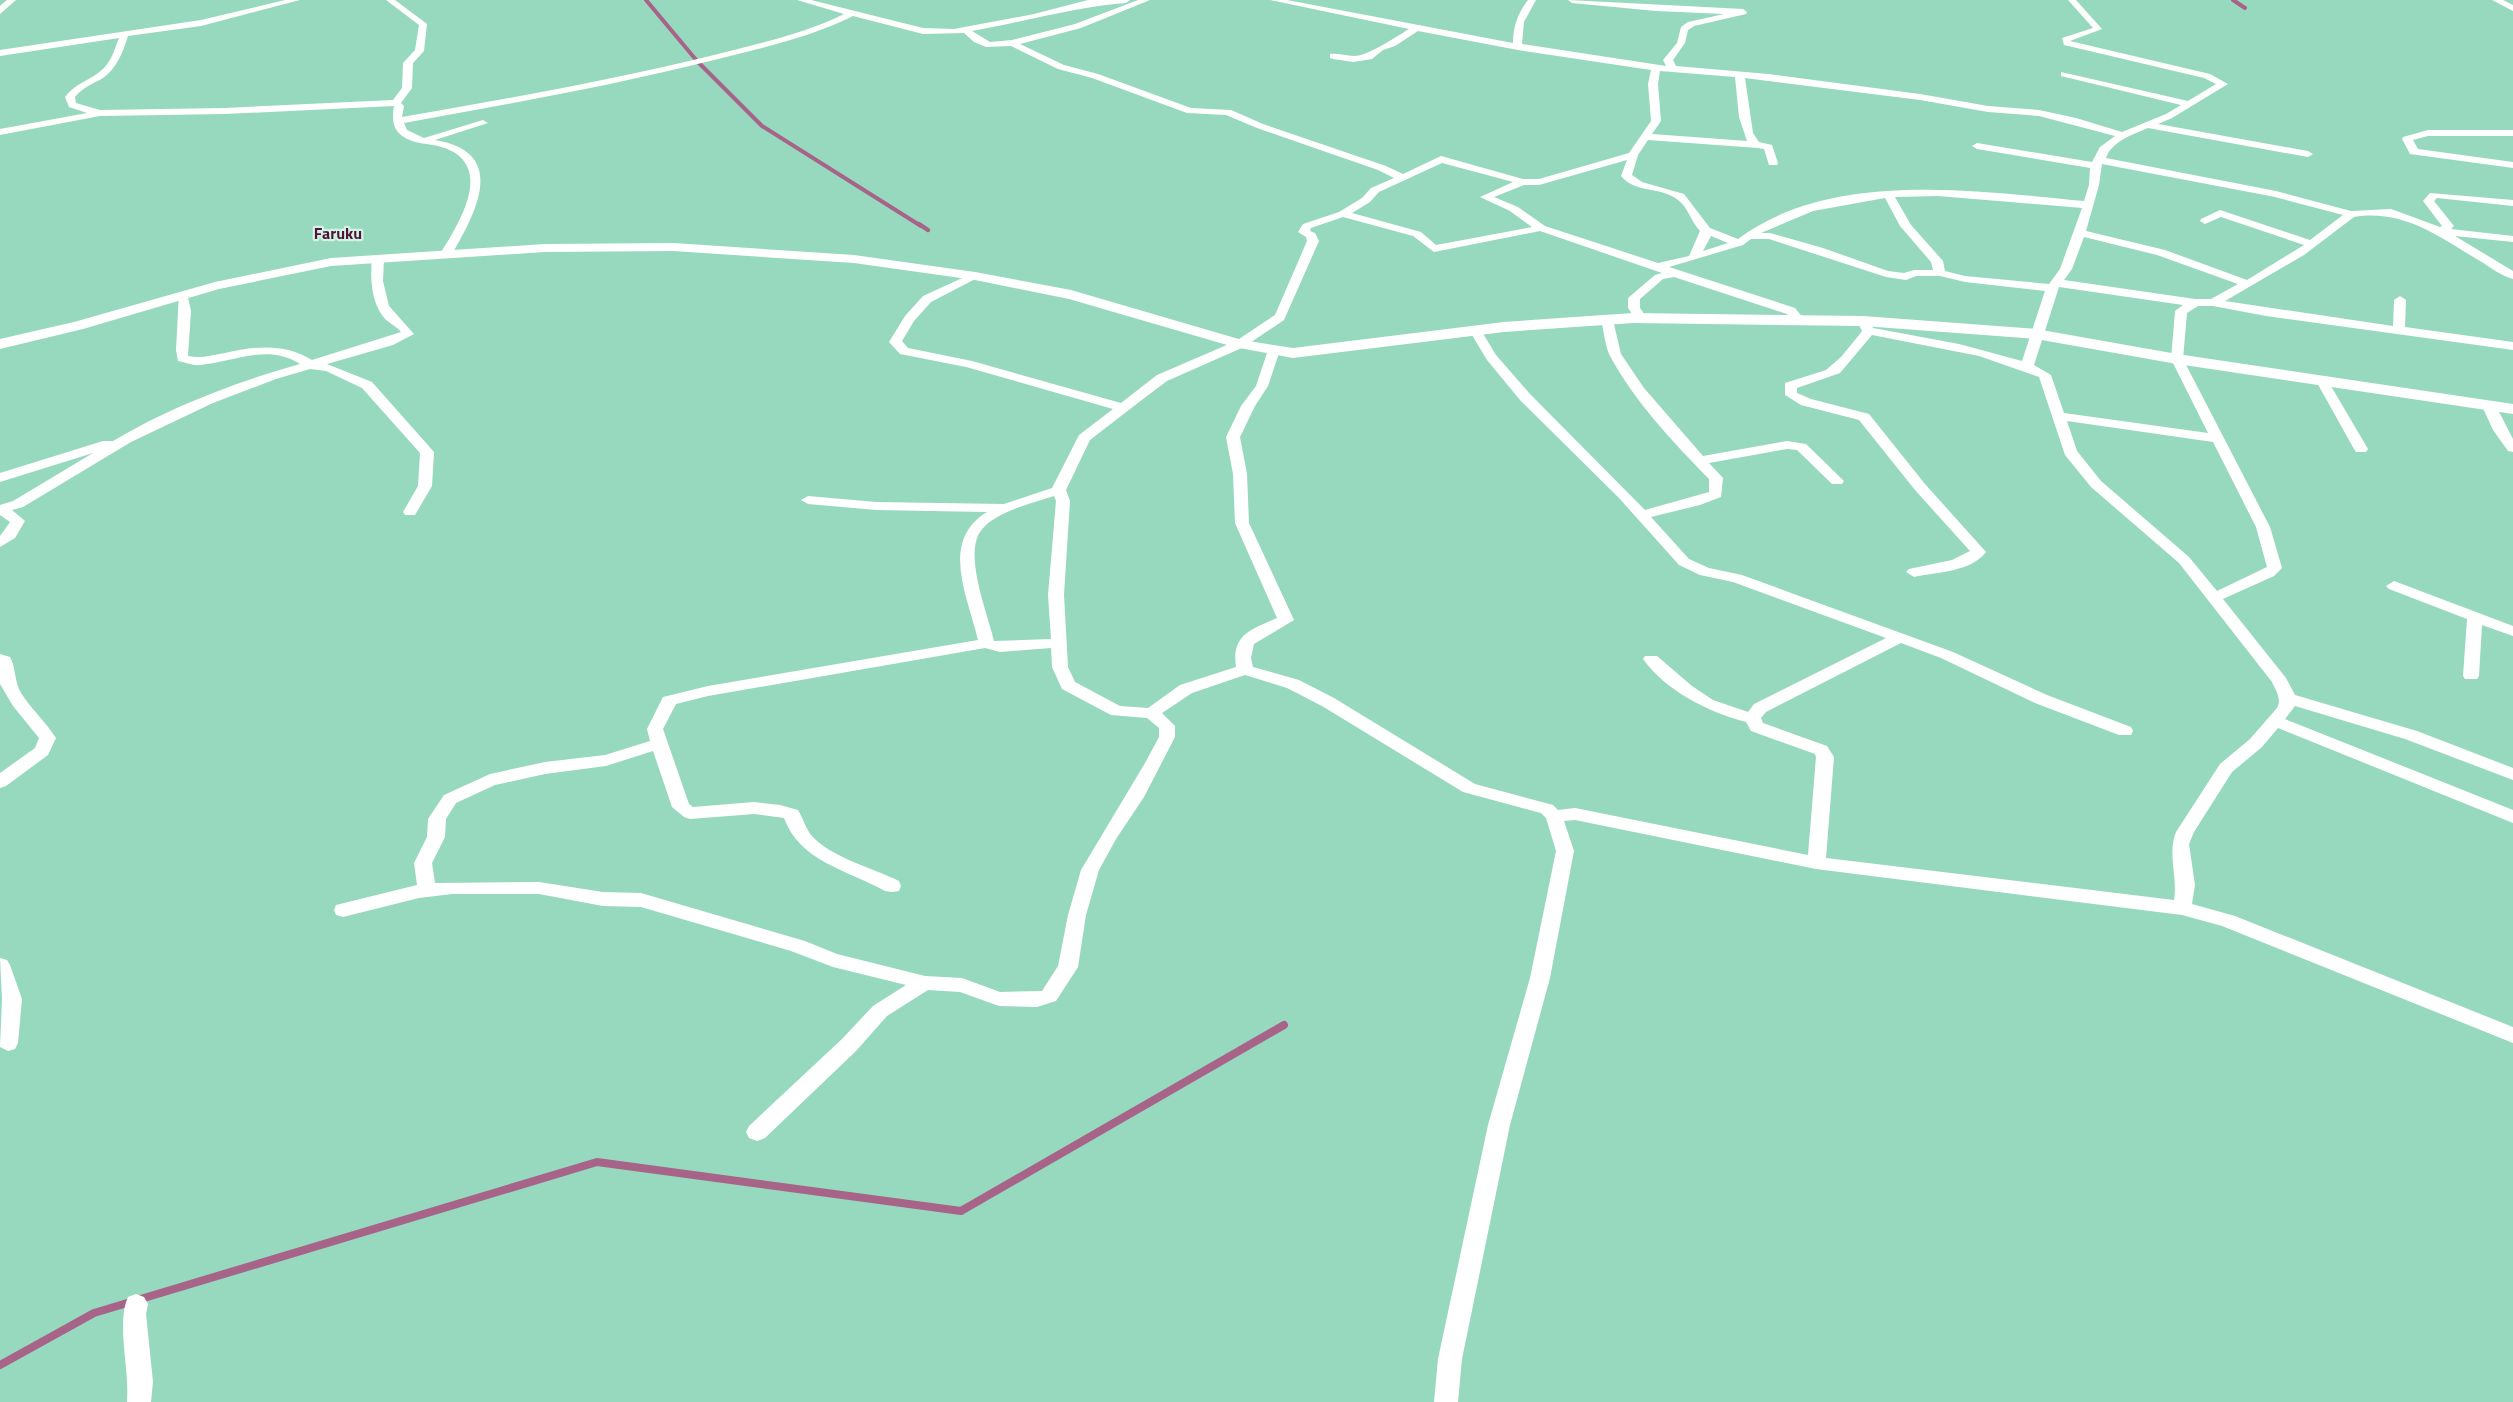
<svg xmlns="http://www.w3.org/2000/svg" width="2513" height="1402" viewBox="0 0 2513 1402" font-family="'Titillium Web',sans-serif">
<rect width="100%" height="100%" fill="#97d9be"/>
<g fill="none" stroke-linecap="round" stroke-linejoin="round">
<g stroke="#a76388" stroke-width="4">
<path d="M 646,0 L 697,61 L 762,126 L 921,226"/>
<path d="M 2233,0 L 2245,8"/>
</g>
<path stroke="#a76388" stroke-width="4.5" d="M 919,224 L 928,230"/>
<path stroke="#a76388" stroke-width="8" d="M 0,1365 L 94,1313 L 597,1162 L 961,1211 L 1284,1025"/>
<g fill="#fff" fill-rule="evenodd">
<path d="M 7,0 L 16,0 L 0,14 L 0,6 Z"/>
<path d="M 285,0 L 300,0 L 201,26 L 128,36 C 123,52 117,68 103,78 C 93,84 83,87 75,97 L 76,103 L 100,110 L 225,108 L 393,100 L 402,88 L 403,63 L 415,50 L 419,25 L 386,0 L 395,0 L 427,24 L 424,51 L 413,63 L 412,88 L 401,103 L 404,106 L 402,117 C 505,99 608,81 710,56 C 755,44 802,35 844,14 L 797,0 L 811,0 L 923,28 L 954,29 L 1034,14 L 1088,0 L 1130,0 L 1126,3 C 1074,7 1024,22 972,31 L 990,42 L 1012,40 L 1075,24 L 1138,0 L 1150,0 L 1081,28 L 1020,44 L 1064,65 L 1098,74 L 1191,108 L 1231,110 L 1263,124 L 1386,166 L 1403,174 L 1441,156 L 1523,179 L 1539,179 L 1629,153 L 1651,121 L 1648,84 L 1651,70 L 1518,50 L 1418,31 L 1395,46 L 1383,50 L 1372,59 L 1353,62 L 1333,59 L 1330,58 L 1330,54 C 1338,53 1346,56 1354,56 C 1368,56 1396,37 1409,29 L 1270,0 L 1287,0 L 1513,43 C 1513,26 1518,13 1528,0 L 1536,0 L 1524,22 L 1522,44 L 1666,66 L 1663,60 L 1677,43 L 1681,27 L 1688,22 L 1724,14 L 1656,11 L 1572,3 L 1568,0 L 1743,9 L 1747,12 L 1746,14 L 1694,26 L 1688,30 L 1685,43 L 1673,60 L 1676,66 L 1768,74 L 1920,94 L 1988,106 L 2039,110 L 2076,118 L 2122,132 L 2166,114 L 2181,105 L 2061,76 L 2061,72 L 2188,101 L 2216,84 L 2204,78 L 2064,45 L 2062,38 L 2093,28 L 2068,0 L 2076,0 L 2102,29 L 2070,41 L 2210,74 L 2228,84 L 2172,118 L 2158,124 L 2308,151 L 2313,154 L 2308,157 L 2148,128 C 2132,135 2112,141 2106,158 L 2276,191 L 2351,211 L 2391,209 L 2440,227 L 2442,226 L 2423,201 L 2430,193 L 2513,200 L 2513,206 L 2437,198 L 2434,201 L 2454,226 L 2451,229 L 2513,236 L 2513,242 L 2455,236 L 2513,271 L 2513,279 C 2501,276 2490,267 2480,261 C 2439,237 2404,209 2354,217 L 2304,255 L 2225,301 L 2393,326 L 2394,300 L 2400,296 L 2406,300 L 2405,327 L 2513,342 L 2513,350 L 2266,316 L 2213,306 L 2198,306 L 2187,313 L 2183,359 L 2270,527 L 2282,568 L 2274,576 L 2223,599 L 2286,678 L 2295,695 L 2417,731 L 2513,768 L 2513,780 L 2405,739 L 2295,706 L 2285,719 L 2513,810 L 2513,823 L 2278,728 L 2262,747 L 2232,772 L 2194,832 L 2189,844 L 2195,885 L 2192,904 L 2235,916 L 2513,1027 L 2513,1043 L 2222,926 L 2182,915 L 1816,869 L 1575,820 L 1564,821 L 1574,851 L 1550,978 L 1510,1125 L 1462,1359 L 1458,1402 L 1434,1402 L 1438,1359 L 1488,1125 L 1530,978 L 1556,851 L 1546,818 L 1541,813 L 1463,792 L 1322,706 L 1287,688 L 1245,675 L 1192,693 L 1162,713 L 1175,726 L 1175,737 L 1144,797 L 1116,839 L 1099,870 L 1086,915 L 1078,967 L 1056,1001 L 1037,1007 L 999,1006 L 960,992 L 928,990 L 887,1016 L 856,1051 L 765,1138 L 757,1141 L 749,1138 L 746,1132 L 749,1126 L 842,1039 L 873,1006 L 906,985 L 833,967 L 791,951 L 641,907 L 603,906 L 539,894 L 452,894 L 419,898 L 343,917 L 336,915 L 334,910 L 336,905 L 417,885 L 414,863 L 427,837 L 428,819 L 444,795 L 490,774 L 545,762 L 605,755 L 650,741 L 647,729 L 663,697 L 708,686 L 978,640 C 968,597 939,541 987,512 L 876,510 L 808,504 L 801,500 L 808,496 L 876,502 L 1004,504 L 1052,488 L 1079,435 L 1113,409 L 966,367 L 900,354 L 889,342 L 905,316 L 923,296 L 971,274 L 975,273 L 981,276 L 931,302 L 914,321 L 902,341 L 908,348 L 972,361 L 1121,403 L 1157,375 L 1236,341 L 1275,315 L 1307,241 L 1306,237 L 1298,232 L 1303,224 L 1339,212 L 1362,198 L 1371,188 L 1394,178 L 1378,170 L 1257,128 L 1226,115 L 1187,113 L 1092,78 L 1058,69 L 1011,46 L 986,47 L 974,42 L 964,33 L 923,34 L 853,16 C 809,38 761,48 714,60 C 611,86 508,104 404,123 L 407,130 L 424,138 L 483,120 L 488,123 L 435,140 C 508,152 477,211 452,254 L 446,257 L 440,254 C 459,223 495,167 445,148 C 431,143 413,145 401,135 C 392,128 392,116 394,106 L 225,114 L 100,116 L 0,135 L 0,129 L 87,113 L 69,107 L 65,97 C 75,83 92,80 104,68 C 112,60 115,48 119,38 L 0,56 L 0,50 L 201,20 ZM 1660,71 L 1735,77 L 1739,117 L 1747,141 L 1652,134 L 1661,121 L 1658,84 ZM 1745,78 L 1920,100 L 1988,112 L 2039,116 L 2115,136 L 2100,147 L 2092,162 L 1977,143 L 1972,146 L 1977,149 L 2090,168 L 2089,185 L 2084,201 C 1976,191 1831,169 1738,239 L 1710,228 L 1684,194 L 1642,182 L 1632,175 L 1638,155 L 1648,140 L 1758,148 L 1764,149 L 1769,165 L 1777,165 L 1778,163 L 1772,145 L 1759,142 L 1753,133 ZM 1627,160 L 1621,176 C 1636,194 1661,186 1678,200 C 1688,207 1691,222 1700,231 L 1689,256 L 1658,263 L 1545,226 L 1518,207 L 1494,197 L 1524,185 L 1539,185 ZM 1442,163 L 1513,182 L 1480,197 L 1510,211 L 1532,227 L 1436,245 L 1421,232 L 1352,213 L 1370,202 L 1379,192 ZM 2102,164 L 2275,197 L 2343,215 L 2310,240 L 2220,210 L 2201,219 L 2200,221 L 2205,224 L 2221,217 L 2304,245 L 2247,280 L 2165,250 L 2086,231 L 2099,185 ZM 1938,196 L 2082,208 L 2060,269 L 2049,284 L 1965,276 L 1945,271 L 1943,261 L 1911,225 L 1895,197 ZM 1885,198 L 1900,226 L 1931,262 L 1933,270 L 1914,270 L 1904,273 L 1888,271 L 1823,248 L 1770,233 L 1761,233 L 1813,211 ZM 1343,217 L 1413,236 L 1434,252 L 1540,231 L 1662,273 L 1655,275 L 1628,298 L 1628,308 L 1637,321 L 1641,322 L 1647,318 L 1640,308 L 1640,299 L 1663,279 L 1674,277 L 1787,314 L 1794,322 L 1802,322 L 1804,319 L 1795,308 L 1669,267 L 1743,245 L 1751,239 L 1769,239 L 1886,277 L 1906,280 L 1916,276 L 1940,276 L 1965,282 L 2045,291 L 2022,361 L 1959,344 L 1873,328 L 1867,318 L 1863,317 L 1857,321 L 1862,331 L 1859,335 L 1841,357 L 1826,370 L 1785,383 L 1785,395 L 1801,405 L 1859,420 L 1915,490 L 1970,551 L 1952,560 L 1909,569 L 1906,572 L 1914,577 C 1937,572 1971,572 1986,552 L 1925,484 L 1869,414 L 1811,399 L 1797,393 L 1797,388 L 1840,373 L 1872,335 L 1979,356 L 2039,377 L 2065,455 L 2091,487 L 2179,563 L 2272,682 C 2276,691 2282,699 2277,708 L 2250,739 L 2220,764 L 2176,832 C 2167,854 2178,877 2174,900 L 1826,858 L 1834,757 L 1827,746 L 1763,723 L 1761,718 L 1766,712 L 1901,643 L 1941,658 L 2035,703 L 2119,735 L 2131,735 L 2133,731 L 2131,727 L 2047,695 L 1953,652 L 1742,575 L 1709,568 L 1689,559 L 1651,517 L 1700,505 L 1721,497 L 1723,478 L 1709,463 L 1787,449 L 1797,450 L 1832,484 L 1842,484 L 1844,481 L 1806,444 L 1787,441 L 1703,456 L 1644,388 L 1621,354 L 1613,320 L 1607,316 L 1601,320 C 1604,331 1605,346 1610,356 C 1635,402 1673,442 1709,479 L 1709,492 L 1645,510 L 1530,394 L 1496,355 L 1479,327 L 1475,326 L 1469,330 L 1487,360 L 1520,400 L 1619,498 L 1679,565 L 1700,575 L 1733,582 L 1886,638 L 1754,704 L 1748,712 L 1713,700 L 1692,686 L 1657,656 L 1645,656 L 1643,659 C 1666,691 1708,712 1746,722 L 1751,731 L 1815,754 L 1816,757 L 1808,855 L 1575,808 L 1558,810 L 1553,805 L 1475,784 L 1334,698 L 1299,680 L 1253,667 L 1251,658 L 1254,644 L 1294,620 L 1249,523 L 1247,474 L 1240,437 L 1255,406 L 1268,386 L 1280,350 L 1274,346 L 1268,350 L 1256,386 L 1241,406 L 1226,437 L 1233,474 L 1235,523 L 1277,618 C 1252,629 1231,634 1236,667 L 1180,685 L 1148,708 L 1120,706 L 1075,682 L 1068,667 L 1064,595 L 1070,501 L 1066,490 L 1090,440 L 1143,399 L 1167,381 L 1244,347 L 1284,320 L 1319,241 L 1315,233 L 1310,231 L 1311,228 ZM 1711,236 L 1728,243 L 1703,251 ZM 2084,237 L 2157,255 L 2238,284 L 2211,299 L 2195,299 L 2064,280 L 2072,269 ZM 2059,287 L 2183,305 L 2175,311 L 2171,359 L 2208,433 L 2064,413 L 2051,375 L 2034,365 ZM 2067,421 L 2213,442 L 2256,527 L 2267,567 L 2217,591 L 2189,557 L 2101,481 L 2077,451 ZM 1054,496 L 1056,501 L 1048,595 L 1051,639 L 994,641 C 988,614 964,557 980,532 C 993,512 1033,503 1054,496 ZM 985,648 L 1000,652 L 1051,648 L 1052,667 L 1062,689 L 1111,715 L 1147,718 L 1159,728 L 1159,737 L 1145,763 L 1081,870 L 1068,915 L 1058,966 L 1042,991 L 1000,992 L 962,978 L 925,976 L 837,954 L 805,941 L 641,893 L 603,892 L 539,882 L 435,883 L 432,863 L 445,837 L 446,819 L 456,803 L 495,785 L 545,774 L 606,766 L 653,751 L 672,807 L 684,817 L 690,819 L 754,814 L 784,818 C 800,862 848,870 885,891 L 892,892 L 899,891 L 901,886 L 899,881 C 873,868 830,857 811,835 C 805,827 803,818 798,810 L 780,805 L 754,802 L 693,807 L 689,804 L 663,729 L 676,704 L 708,696 Z"/>
<path d="M 2492,0 L 2503,0 L 2513,5 L 2513,11 Z"/>
<path d="M 2428,130 L 2513,130 L 2513,136 L 2428,136 L 2413,140 L 2418,149 L 2513,162 L 2513,168 L 2410,154 L 2402,139 L 2403,137 Z"/>
<path d="M 378,255 L 384,258 L 383,281 L 389,306 L 414,334 L 393,345 L 327,364 L 372,382 L 434,452 L 432,486 L 415,515 L 405,515 L 403,512 L 418,486 L 420,453 L 362,388 L 326,371 L 310,369 L 276,379 L 213,403 L 131,442 L 23,507 L 12,510 L 25,521 L 15,538 L 0,547 L 0,536 L 10,522 L 0,515 L 0,505 L 13,501 L 93,453 L 0,482 L 0,473 L 103,441 L 113,441 C 170,407 236,382 300,364 C 268,343 234,362 200,365 C 193,366 185,362 178,361 L 176,350 L 179,293 L 187,293 L 191,311 L 188,356 C 201,359 212,355 225,353 C 255,346 285,343 312,360 L 401,332 C 397,327 391,324 386,320 C 371,304 370,279 372,258 Z"/>
<path d="M 2322,377 L 2328,381 L 2368,449 L 2366,452 L 2356,452 L 2354,449 L 2316,381 Z"/>
<path d="M 2489,402 L 2496,406 L 2513,439 L 2513,452 L 2508,451 L 2493,430 L 2482,406 Z"/>
<path d="M 2394,581 L 2513,626 L 2513,636 L 2482,625 L 2479,676 L 2477,679 L 2465,679 L 2463,676 L 2467,619 L 2389,589 L 2386,586 Z"/>
<path d="M 0,654 L 10,657 C 16,667 14,681 21,693 C 31,709 46,722 56,738 L 48,755 L 6,786 L 0,788 L 0,773 L 35,748 L 39,738 L 13,706 L 0,684 Z"/>
<path d="M 0,958 L 7,960 L 10,965 L 22,999 L 18,1043 L 15,1049 L 8,1051 L 0,1047 L 2,999 Z"/>
<path d="M 136,1294 L 144,1297 L 148,1304 L 146,1314 L 153,1382 L 151,1402 L 127,1402 C 130,1371 116,1322 128,1297 Z"/>
</g>
<path fill="#fff" fill-rule="evenodd" d="M 673,243 L 854,255 L 975,272 L 1071,290 L 1242,340 L 1293,348 L 1504,322 L 1633,313 L 1863,316 L 2036,329 L 2177,354 L 2513,404 L 2513,414 L 2177,364 L 2036,339 L 1863,326 L 1633,323 L 1504,332 L 1293,358 L 1234,347 L 1069,299 L 975,280 L 854,263 L 673,251 L 545,252 L 331,266 L 219,289 L 83,329 L 0,349 L 0,339 L 74,322 L 215,282 L 331,258 L 545,244 Z"/>
</g>
<g text-anchor="middle" dominant-baseline="central" stroke-width="4.5" stroke-linejoin="round" paint-order="stroke">
<g font-size="16" font-weight="bold" fill="#511439" stroke="#d2f2e4">
<text x="338" y="233">Faruku</text>
</g>
</g>
</svg>
